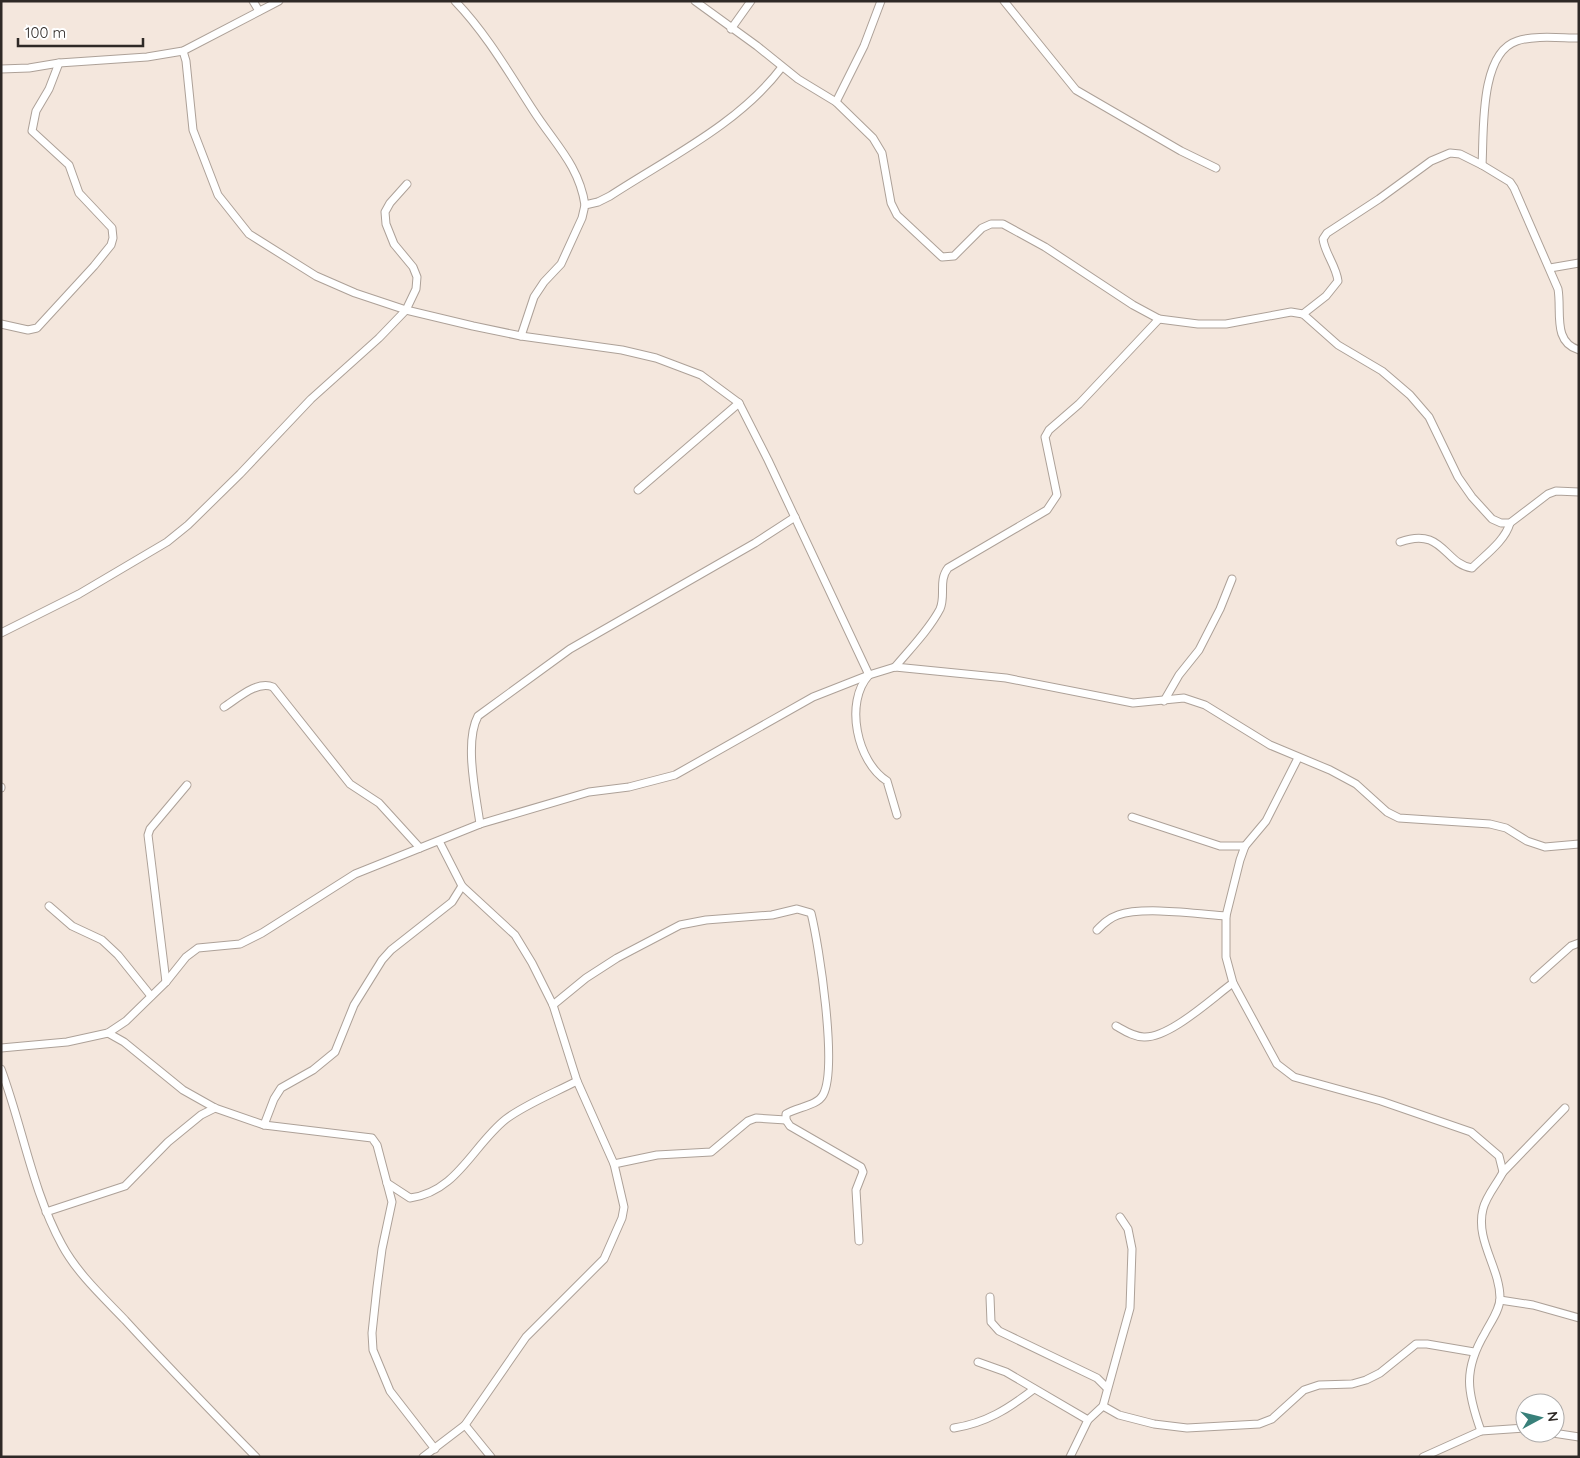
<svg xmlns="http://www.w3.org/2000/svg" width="1580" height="1458" viewBox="0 0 1580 1458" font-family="Quicksand,sans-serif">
<rect width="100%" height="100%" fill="#f4e7dd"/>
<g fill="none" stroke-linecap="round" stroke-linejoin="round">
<defs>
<g id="street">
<path d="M 253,1 L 259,11"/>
<path d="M 455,1 C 486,33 509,73 533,110 C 554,143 579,165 585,205"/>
<path d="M 695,1 L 757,46 L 798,79 L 836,102 L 873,138 L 882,153 L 891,203 L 897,215 L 942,257 L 954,256 L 982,228 L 991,224 L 1003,224 L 1045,247 L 1133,305 L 1159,319 L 1198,324 L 1226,324 L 1291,312 L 1303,314 L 1338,345 L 1382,371 L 1410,395 L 1429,417 L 1458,477 L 1472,497 L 1492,519 L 1501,523 L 1510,523 L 1548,494 L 1556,491 L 1579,492"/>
<path d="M 1004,1 L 1076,90 L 1181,151 L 1216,168"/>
<path d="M 731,29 L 751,1"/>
<path d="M 183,51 L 186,61 L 193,130 L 218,195 L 249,234 L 316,276 L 355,293 L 406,310 L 473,326 L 521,336 L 622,350 L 656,358 L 701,375 L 739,403 L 768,460 L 869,675 C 844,702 857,762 887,781 L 897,815"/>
<path d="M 1,69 L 29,68 L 59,63 L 147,57 L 183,51 L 279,1"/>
<path d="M 836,102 L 864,46 L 881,1"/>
<path d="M 1482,165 C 1484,134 1479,53 1517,41 C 1535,35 1560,38 1579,38"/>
<path d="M 1550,268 L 1579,263"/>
<path d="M 1303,314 L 1326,296 L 1338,281 C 1336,265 1325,254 1323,239 L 1327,233 L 1379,199 L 1431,161 L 1450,153 L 1460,154 L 1482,165 L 1510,182 L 1514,188 L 1558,289 C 1562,311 1552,342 1579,350"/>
<path d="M 1,324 L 28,330 L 37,328 L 94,266 L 111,245 L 113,238 L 112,228 L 79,193 L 69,165 L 32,131 L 36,111 L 49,89 L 59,63"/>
<path d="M 521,336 L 534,297 L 544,282 L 561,264 L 582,218 L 585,205 L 598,202 L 610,196 C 668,158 739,124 782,67"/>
<path d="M 638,490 L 739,403"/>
<path d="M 1400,542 C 1443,526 1444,564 1472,568 C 1485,555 1505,541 1510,523"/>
<path d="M 1,633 L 79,594 L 167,542 L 188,525 L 240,474 L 311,399 L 379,338 L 406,310 L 416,289 L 417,277 L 413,267 L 394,244 L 386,224 L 385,212 L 390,203 L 407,184"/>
<path d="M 895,667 C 910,649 929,630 940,609 C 946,595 938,581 948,568 L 1047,510 L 1057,495 L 1045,437 L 1049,430 L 1079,404 L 1159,319"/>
<path d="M 1164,701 L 1179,675 L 1199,650 L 1220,609 L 1232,579"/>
<path d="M 224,707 C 237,699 257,680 273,687 L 350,784 L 379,803 L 420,848"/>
<path d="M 1298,758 L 1266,821 L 1245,846 L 1240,860 L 1226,916 L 1226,957 L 1233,983 L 1277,1064 L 1294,1077 L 1381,1101 L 1471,1132 L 1499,1156 L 1503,1172 C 1497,1184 1486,1196 1483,1209 C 1475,1240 1500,1268 1500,1298 C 1500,1310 1490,1323 1485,1333 C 1463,1370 1467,1392 1481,1431"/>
<path d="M 1,787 L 1,788"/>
<path d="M 1132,817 L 1220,846 L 1245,846"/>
<path d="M 480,824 C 476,795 464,742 478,716 L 570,649 L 755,543 L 795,517"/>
<path d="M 49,906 L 72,926 L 102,940 L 118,955 L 151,996"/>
<path d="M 1097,930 C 1103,924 1109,918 1118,915 C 1143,906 1199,914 1226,916"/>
<path d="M 1534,979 L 1571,946 L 1579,943"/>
<path d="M 166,982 L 148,835 L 150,829 L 187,785"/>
<path d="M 553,1005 L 586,978 L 617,958 L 680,925 L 706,920 L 772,915 L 797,909 L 811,913 C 819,945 838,1068 823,1095 C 817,1106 797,1107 786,1114 L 786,1120 L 790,1126 L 861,1167 L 863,1172 L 856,1190 L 859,1241"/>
<path d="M 1116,1026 C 1125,1031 1134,1037 1144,1037 C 1170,1038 1212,998 1233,983"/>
<path d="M 108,1033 L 124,1042 L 183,1090 L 215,1108 L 264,1125 L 372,1138 L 377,1145 L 392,1202 L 382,1249 L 377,1287 L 372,1333 L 373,1350 L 390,1391 L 435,1449"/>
<path d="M 1,1048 L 67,1042 L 108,1033 L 126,1021 L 166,982 L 186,957 L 198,948 L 240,944 L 262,933 L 355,874 L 480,824 L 589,792 L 629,787 L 675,775 L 813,697 L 869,675 L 895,667 L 1006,678 L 1133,703 L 1184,698 L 1205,705 L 1270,745 L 1330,770 L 1356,784 L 1387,812 L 1399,818 L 1490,824 L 1506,828 L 1527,841 L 1545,847 L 1579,844"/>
<path d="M 1,1069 C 23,1128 32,1190 62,1245 C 77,1273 103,1297 125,1320 C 168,1367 212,1412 256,1457"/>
<path d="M 264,1125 L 274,1099 L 281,1088 L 313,1070 L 335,1052 L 354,1005 L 382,960 L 391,950 L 452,902 L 462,886"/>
<path d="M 614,1164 L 657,1155 L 711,1152 L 748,1121 L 756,1118 L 786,1120"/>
<path d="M 1503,1172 L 1565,1108"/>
<path d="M 387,1183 L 410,1198 C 457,1192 473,1145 506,1119 C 526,1104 554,1093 577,1081"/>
<path d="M 46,1212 L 125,1186 L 168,1142 L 201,1115 L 215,1108"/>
<path d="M 990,1297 L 991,1322 L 999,1331 L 1097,1378 L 1107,1388"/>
<path d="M 1500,1300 L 1533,1305 L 1579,1318"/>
<path d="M 978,1362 L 1006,1372 L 1088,1420"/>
<path d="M 1103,1406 L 1119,1415 L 1154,1424 L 1187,1428 L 1259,1424 L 1272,1419 L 1304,1390 L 1319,1385 L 1352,1384 L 1366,1380 L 1380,1373 L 1416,1344 L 1427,1344 L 1474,1352"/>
<path d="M 465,1425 L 491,1457"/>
<path d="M 954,1428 C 986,1423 1008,1409 1034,1389"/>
<path d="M 1553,1433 L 1579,1437"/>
<path d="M 423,1457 L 465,1425 L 526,1337 L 604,1259 L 622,1218 L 624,1207 L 614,1164 L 577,1081 L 553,1005 L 532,963 L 515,935 L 462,886 L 439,841"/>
<path d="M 1070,1457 L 1088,1420 L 1103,1406 L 1130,1308 L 1132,1249 L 1128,1229 L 1120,1217"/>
<path d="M 1423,1457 L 1481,1431 L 1525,1428"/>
</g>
</defs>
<use href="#street" stroke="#ada198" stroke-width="9"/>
<use href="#street" stroke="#fff" stroke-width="7"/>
</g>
<rect width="1580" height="1458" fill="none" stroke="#2e2926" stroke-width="5"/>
<g transform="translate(1540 1418) rotate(83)"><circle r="24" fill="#ffffff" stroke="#aba9a8"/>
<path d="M0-4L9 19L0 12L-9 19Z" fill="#38807a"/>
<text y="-8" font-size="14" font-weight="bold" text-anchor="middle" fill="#2e2926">N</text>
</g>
<path d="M18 38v8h125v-8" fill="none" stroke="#2e2926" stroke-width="2.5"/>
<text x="25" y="38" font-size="15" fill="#2e2926" stroke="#ffffff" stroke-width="4" paint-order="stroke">100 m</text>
</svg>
